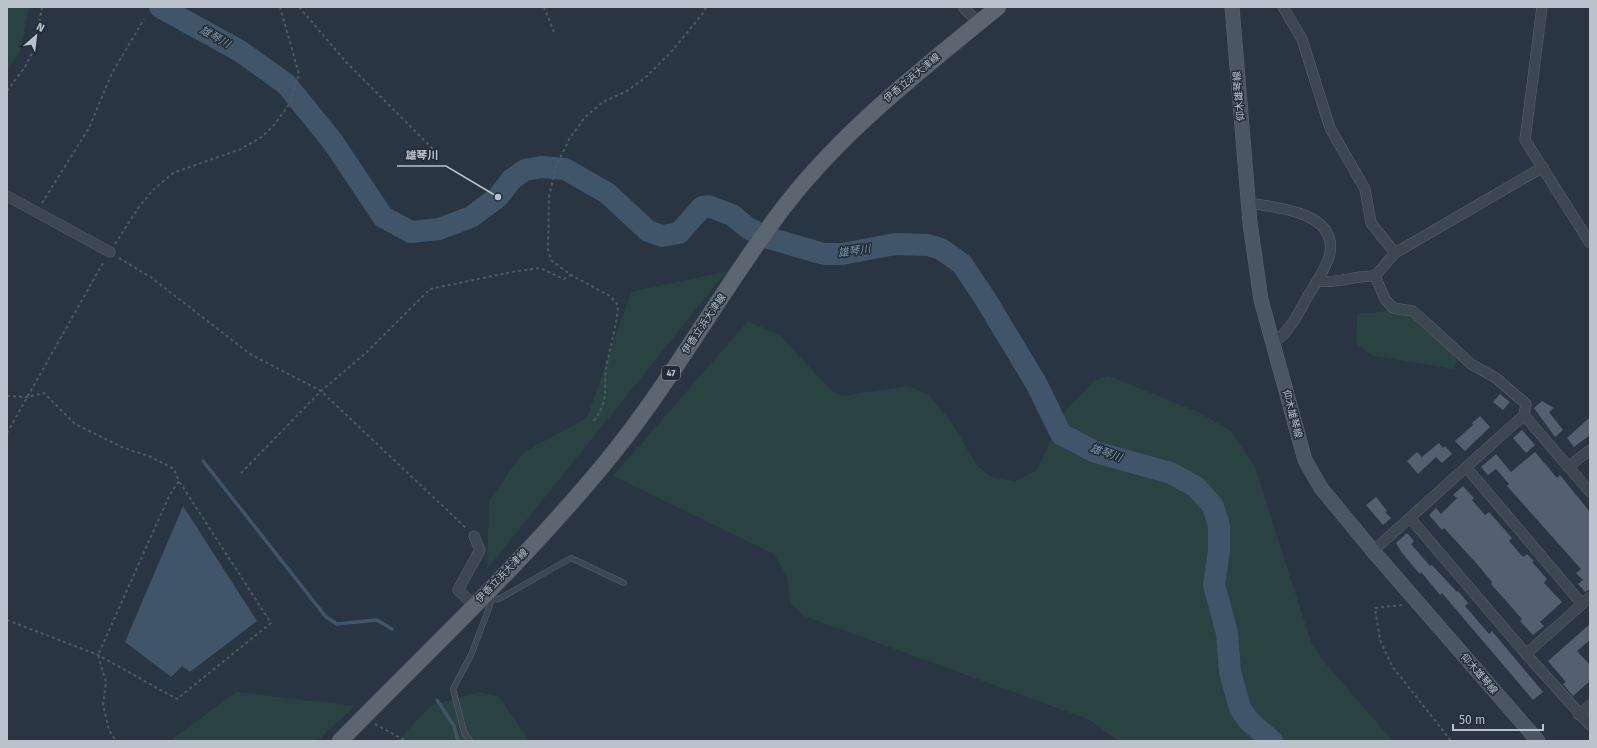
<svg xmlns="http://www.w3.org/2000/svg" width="1597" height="748" viewBox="0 0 1597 748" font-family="'Fira Sans','Noto Sans JP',sans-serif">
<rect width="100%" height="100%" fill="#293542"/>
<g fill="#2b4243">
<path d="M 7,7 L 29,7 L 20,52 L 7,71 Z"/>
<path d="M 727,271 L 487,569 L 489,500 L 524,452 L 587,418 L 631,292 Z"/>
<path d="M 1408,309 C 1414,311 1421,313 1426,316 C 1441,326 1465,349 1454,369 L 1373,356 L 1356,343 L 1357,314 Z"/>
<path d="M 748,321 L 779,335 L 831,390 L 842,396 L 908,386 L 928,394 L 951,422 L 978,467 L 993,478 L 1016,481 L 1036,471 L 1066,410 L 1095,380 L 1109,376 L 1198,412 L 1230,430 L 1255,467 L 1312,645 L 1331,670 L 1393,741 L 1119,741 L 1090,720 L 804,616 L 790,602 L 787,576 L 774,554 L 613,476 Z"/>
<path d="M 236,692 L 355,706 L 317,741 L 169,741 Z"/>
<path d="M 479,692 L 498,696 L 530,741 L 398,741 L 430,706 Z"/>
</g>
<path fill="#40546a" d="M 183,506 L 257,621 L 190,672 L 182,666 L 171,677 L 125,642 Z"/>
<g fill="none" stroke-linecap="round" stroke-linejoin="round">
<g stroke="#40546a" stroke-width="3.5">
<path d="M 203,461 L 326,617 L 337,624 L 377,620 L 392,629"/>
<path d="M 437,700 L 454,726 L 458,741"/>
</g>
<path stroke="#40546a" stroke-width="22" d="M 160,7 L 240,51 L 286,84 L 333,142 L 383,217 L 411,232 L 439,229 L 471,217 L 498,197 L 512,179 L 525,170 L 541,167 L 565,169 L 607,193 L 648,231 L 662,236 L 679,233 L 702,207 L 708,206 L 732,215 L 748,228 L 765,237 L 824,254 L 842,254 L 895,244 L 928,245 L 941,249 L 962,264 L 986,300 L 1036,383 L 1061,434 L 1095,452 L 1171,473 L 1196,487 L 1213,506 L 1219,525 L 1219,551 L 1214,585 L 1227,633 L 1230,672 L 1240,708 L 1249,721 L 1272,741"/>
</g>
<g fill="#54606f">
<path d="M 1500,394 L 1510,402 L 1503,410 L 1493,402 Z"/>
<path d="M 1542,401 L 1554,408 L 1549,412 L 1563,430 L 1555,437 L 1534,408 Z"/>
<path d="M 1480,416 L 1490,427 L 1465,451 L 1455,441 L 1473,425 L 1472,423 Z"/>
<path d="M 1590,417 L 1590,435 L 1574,447 L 1567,438 Z"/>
<path d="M 1522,430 L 1535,445 L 1526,453 L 1513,438 Z"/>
<path d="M 1439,443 L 1443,448 L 1445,446 L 1452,454 L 1442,463 L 1436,457 L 1418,474 L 1407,461 L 1417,452 L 1422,457 Z"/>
<path d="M 1535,452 L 1557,478 L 1560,475 L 1590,512 L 1590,589 L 1585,592 L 1578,584 L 1583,580 L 1576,573 L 1581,569 L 1507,486 L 1509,484 L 1496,469 L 1488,475 L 1481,467 L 1496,454 L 1511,472 Z"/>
<path d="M 1463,486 L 1474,498 L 1472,500 L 1485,515 L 1489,512 L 1512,538 L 1509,541 L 1523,557 L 1527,554 L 1534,561 L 1532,562 L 1547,579 L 1544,583 L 1562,602 L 1540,622 L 1544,626 L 1533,635 L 1520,621 L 1522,619 L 1491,584 L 1492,582 L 1477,564 L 1444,528 L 1442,530 L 1429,515 L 1436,508 L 1441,514 L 1457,498 L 1453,495 Z"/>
<path d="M 1376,497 L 1387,511 L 1385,512 L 1391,518 L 1383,525 L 1366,505 Z"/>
<path d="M 1407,533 L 1414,541 L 1411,544 L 1430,566 L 1432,565 L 1457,592 L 1458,591 L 1468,603 L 1465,606 L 1489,634 L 1492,631 L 1543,692 L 1533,700 L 1442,593 L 1440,595 L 1421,572 L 1420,574 L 1402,553 L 1396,543 Z"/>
<path d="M 1590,624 L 1590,640 L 1577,651 L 1590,665 L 1590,681 L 1573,696 L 1563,684 L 1566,682 L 1548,661 Z"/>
</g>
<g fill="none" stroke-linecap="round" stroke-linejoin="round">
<defs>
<g id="lane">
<path d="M 486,600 L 499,599 L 571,558 L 624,583"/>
<path d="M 470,741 L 464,732 L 453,689 L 471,655 L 492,600"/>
</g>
<g id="street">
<path d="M 963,7 L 979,23"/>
<path d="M 1283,7 L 1302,39 L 1330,128 L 1365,189 L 1371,223 L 1395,253 L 1543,167"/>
<path d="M 1542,7 L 1525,140 L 1590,243"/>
<path d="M 7,196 L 110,252"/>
<path d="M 1248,203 C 1276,207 1337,212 1330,253 C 1327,267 1316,283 1309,294 C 1299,312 1290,332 1273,343"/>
<path d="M 1317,281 C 1339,284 1354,275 1375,276 L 1395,253"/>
<path d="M 1524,415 L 1590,492"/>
<path d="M 1466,467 L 1582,604"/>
<path d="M 1568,467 L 1590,450"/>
<path d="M 1410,518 L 1526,654 L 1590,725"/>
<path d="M 1373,551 L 1524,415 L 1526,404 L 1496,378 L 1471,364 L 1413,311 L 1393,308 L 1385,299 L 1375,276"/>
<path d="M 474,605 L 458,590 L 480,550 L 474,536"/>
<path d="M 1526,654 L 1590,597"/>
<path d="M 1579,715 L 1590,705"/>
</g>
<path id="secondary" d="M 1232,7 L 1250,223 L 1261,300 L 1305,460 L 1321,488 L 1373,551 L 1538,741"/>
<path id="primary" d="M 340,741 C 432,647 531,555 614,452 C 673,378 719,295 775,219 C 836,135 919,72 998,7"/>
</defs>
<use href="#lane" stroke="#5b656f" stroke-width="6"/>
<use href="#street" stroke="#5b656f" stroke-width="11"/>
<use href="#secondary" stroke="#5b656f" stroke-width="15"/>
<use href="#primary" stroke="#47505b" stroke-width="17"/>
<g stroke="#495e60" stroke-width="2" stroke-dasharray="3 3" stroke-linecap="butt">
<path d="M 299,7 L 347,63 L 433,149"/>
<path d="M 544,7 L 555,35"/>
<path d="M 7,91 L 25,67 L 35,47 L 42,7"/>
<path d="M 42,203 L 89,128 L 112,73 L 144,19"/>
<path d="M 115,244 L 139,207 L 153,190 L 173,173 L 241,149 L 263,136 L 275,124 L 290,103 L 299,74 L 280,7"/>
<path d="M 119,258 L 152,278 L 250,354 L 321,391 L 467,529"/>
<path d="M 7,396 L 27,397 L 44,393 L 75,424 L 124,448 L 151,457 L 174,469 L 179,481 L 170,494 L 98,655 L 106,682 L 103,705 L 109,730 L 116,741"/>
<path d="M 594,421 C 611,396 602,389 607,363 C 611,343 617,325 618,305 L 610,296 L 571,275 L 551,260 L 548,250 L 549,197 L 556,166 L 570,138 L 585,117 L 603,102 L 627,91 L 645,78 L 672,51 L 704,12 L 706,7"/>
<path d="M 7,433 L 104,261"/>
<path d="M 241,473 L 321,391 L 367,352 L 430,289 L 512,272 L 540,268 L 564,279 L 571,275"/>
<path d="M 1402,605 L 1375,608 L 1380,640 L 1392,666 L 1451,741"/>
<path d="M 7,620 L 98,655 L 177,699 L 271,623 L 179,481"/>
<path d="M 375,724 L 406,741"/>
</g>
<use href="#lane" stroke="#3d4752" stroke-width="5"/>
<use href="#street" stroke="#3d4752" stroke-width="10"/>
<use href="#secondary" stroke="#4b5664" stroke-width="14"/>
<use href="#primary" stroke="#5b6671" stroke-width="16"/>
</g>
<g text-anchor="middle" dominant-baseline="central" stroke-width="3" stroke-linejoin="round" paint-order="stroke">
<rect fill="#222c37" stroke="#8c959f" stroke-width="1" x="662" y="366" width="18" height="14" rx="3"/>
<g font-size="9" font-weight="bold" fill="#bac2cc">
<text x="671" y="373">47</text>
</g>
<g font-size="10" fill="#bac2cc" stroke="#222c37">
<text transform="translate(912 78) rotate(-40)">伊香立浜大津線</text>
<text transform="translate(1239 96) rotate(-95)">仰木雄琴線</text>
<text transform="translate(704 324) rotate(-56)">伊香立浜大津線</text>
<text transform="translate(1292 414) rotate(75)">仰木雄琴線</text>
<text transform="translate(502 576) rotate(-46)">伊香立浜大津線</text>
<text transform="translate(1479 674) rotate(49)">仰木雄琴線</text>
</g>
<g font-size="11" font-style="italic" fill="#7d94ac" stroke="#222c37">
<text transform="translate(215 37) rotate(29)">雄琴川</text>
<text transform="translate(854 251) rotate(-8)">雄琴川</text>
<text transform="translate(1106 453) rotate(19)">雄琴川</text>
</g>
</g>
<path fill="none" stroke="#bac2cc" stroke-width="1.5" d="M498 197L446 166H397"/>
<circle fill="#bac2cc" stroke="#222c37" stroke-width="1.5" cx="498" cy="197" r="4"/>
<g font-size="11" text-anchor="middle" font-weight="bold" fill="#bac2cc" stroke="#222c37" stroke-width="3" stroke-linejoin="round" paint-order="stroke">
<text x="422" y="159">雄琴川</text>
</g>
<rect width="1597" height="748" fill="none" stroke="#bac2cc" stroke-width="16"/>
<g transform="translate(36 36) rotate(28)" stroke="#222c37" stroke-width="3" paint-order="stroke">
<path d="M0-3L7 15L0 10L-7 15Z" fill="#bac2cc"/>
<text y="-6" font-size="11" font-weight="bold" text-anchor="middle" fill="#bac2cc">N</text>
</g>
<path d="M1453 724v6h90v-6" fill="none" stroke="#bac2cc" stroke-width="2"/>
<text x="1459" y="724" font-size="12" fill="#bac2cc" stroke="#222c37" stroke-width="3" paint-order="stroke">50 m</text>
</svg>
